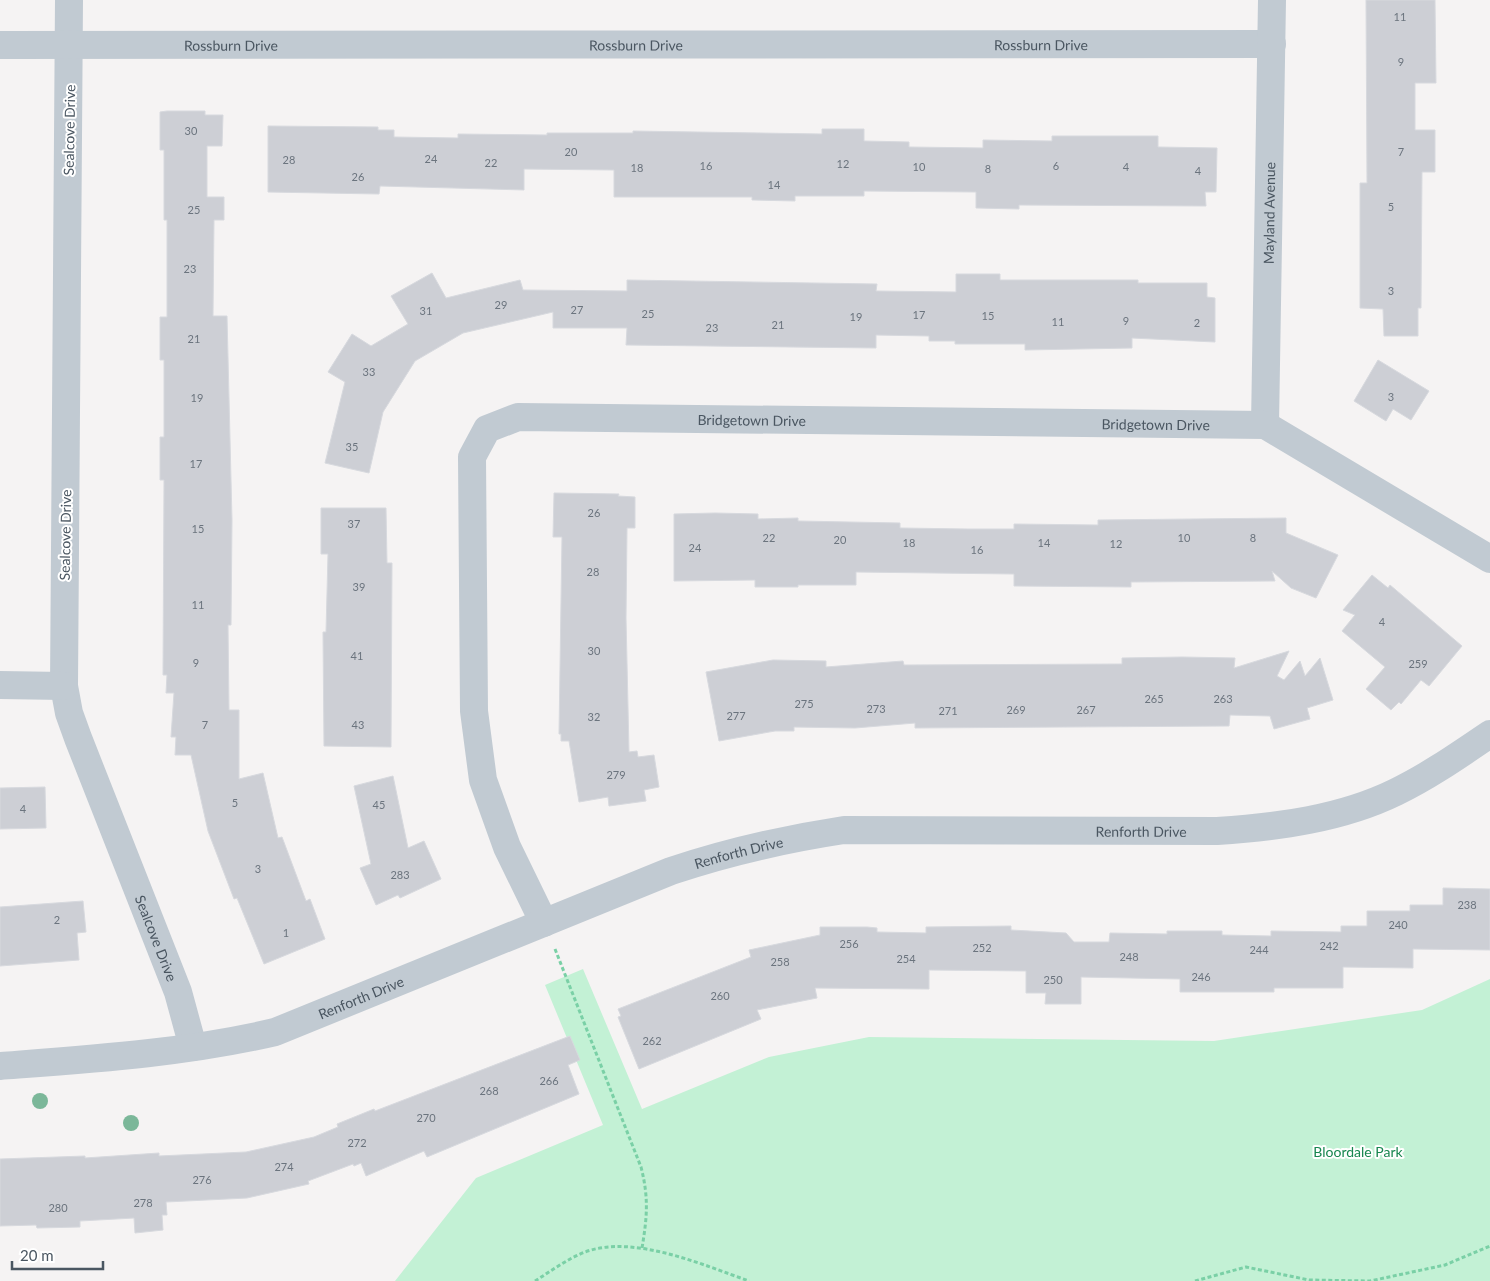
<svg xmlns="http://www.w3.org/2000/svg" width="1490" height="1281" viewBox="0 0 1490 1281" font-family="Lato,sans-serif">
<rect width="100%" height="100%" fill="#f5f3f3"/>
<path fill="#c3f1d5" d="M 583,969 L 642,1109 L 769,1057 L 869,1037 L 1214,1041 L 1422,1010 L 1490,979 L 1490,1281 L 395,1281 L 476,1178 L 603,1125 L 545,985 Z"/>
<g fill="#cdcfd5" stroke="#d7d9de">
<path d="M 1366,0 L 1435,0 L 1436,83 L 1415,83 L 1415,130 L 1435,130 L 1435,172 L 1422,172 L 1421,308 L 1418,308 L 1418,336 L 1384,336 L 1383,309 L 1360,308 L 1360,183 L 1367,183 Z"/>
<path d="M 167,111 L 205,111 L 205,115 L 223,115 L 222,146 L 207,146 L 207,197 L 224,197 L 224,220 L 214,220 L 213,316 L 227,316 L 232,520 L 231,625 L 228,625 L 229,710 L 239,710 L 239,779 L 263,773 L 278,838 L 282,837 L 306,901 L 310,899 L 325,939 L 264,964 L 237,898 L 234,899 L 208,831 L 191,755 L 175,755 L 176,737 L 171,737 L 174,693 L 166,693 L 167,675 L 163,675 L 164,480 L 160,480 L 160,437 L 164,437 L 164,360 L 160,360 L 160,317 L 167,317 L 167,220 L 164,220 L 164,150 L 160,150 L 160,112 Z"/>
<path d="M 268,126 L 378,127 L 378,130 L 394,130 L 394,137 L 458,138 L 458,134 L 547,135 L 547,133 L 633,133 L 633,131 L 822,134 L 822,129 L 864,129 L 864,141 L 909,142 L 909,147 L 983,148 L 983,140 L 1052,141 L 1052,136 L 1158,136 L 1158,147 L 1217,148 L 1216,192 L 1205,192 L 1206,206 L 1019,205 L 1019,209 L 976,208 L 976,192 L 864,191 L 864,196 L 795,196 L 795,201 L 752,200 L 752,197 L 614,197 L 614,170 L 524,169 L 524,190 L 380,186 L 379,194 L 268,192 Z"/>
<path d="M 432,273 L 446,298 L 520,280 L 523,290 L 627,291 L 627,280 L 877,284 L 876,291 L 956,292 L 956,274 L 1000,274 L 1000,280 L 1138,280 L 1138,283 L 1207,283 L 1207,297 L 1215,298 L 1215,342 L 1132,338 L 1132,348 L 1025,350 L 1025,344 L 955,344 L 955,341 L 929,341 L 929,336 L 876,335 L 876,348 L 626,345 L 627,328 L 553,328 L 553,312 L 463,333 L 415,361 L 383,412 L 369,473 L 325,463 L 345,382 L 328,372 L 352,334 L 371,346 L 408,324 L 391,296 Z"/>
<path d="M 1378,360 L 1429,391 L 1411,420 L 1393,409 L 1386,421 L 1354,401 Z"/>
<path d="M 554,493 L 619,494 L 618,496 L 635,497 L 635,528 L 627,528 L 626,618 L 629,752 L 637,751 L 638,757 L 654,755 L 659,787 L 644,790 L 646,801 L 609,806 L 608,797 L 579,802 L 569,741 L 561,741 L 561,734 L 559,734 L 562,537 L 553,537 Z"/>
<path d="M 321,508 L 386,508 L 387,563 L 392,563 L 391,747 L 324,746 L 323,632 L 326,632 L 328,554 L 321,554 Z"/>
<path d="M 715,513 L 758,514 L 758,519 L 798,518 L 798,521 L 900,523 L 900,528 L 967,529 L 1014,529 L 1014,524 L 1098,525 L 1098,520 L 1286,518 L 1286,533 L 1338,555 L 1316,598 L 1291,588 L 1272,571 L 1275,581 L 1131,582 L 1131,587 L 1014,586 L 1014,574 L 856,572 L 856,585 L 798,585 L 798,587 L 755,587 L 755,580 L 674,581 L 674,514 Z"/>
<path d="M 1372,575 L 1388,588 L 1390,585 L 1462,646 L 1429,686 L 1421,680 L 1401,704 L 1399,702 L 1391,710 L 1366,689 L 1385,667 L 1342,631 L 1355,615 L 1343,610 Z"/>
<path d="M 1289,651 L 1277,676 L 1284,680 L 1300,661 L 1305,676 L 1320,658 L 1333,700 L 1307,708 L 1310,719 L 1274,729 L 1270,716 L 1230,715 L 1229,726 L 915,728 L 915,723 L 855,728 L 794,727 L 794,731 L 775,731 L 719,741 L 706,672 L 773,660 L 826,661 L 826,667 L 903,661 L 904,665 L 1122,664 L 1122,658 L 1182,657 L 1235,658 L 1234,668 Z"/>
<path d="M 393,776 L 408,848 L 424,841 L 441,879 L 400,898 L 398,895 L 376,905 L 360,868 L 371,864 L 354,786 Z"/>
<path d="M 45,787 L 46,828 L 0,829 L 0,788 Z"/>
<path d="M 1443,888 L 1490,889 L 1490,950 L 1413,949 L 1413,968 L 1343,967 L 1343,988 L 1274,988 L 1274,992 L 1180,992 L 1180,979 L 1081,977 L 1081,1004 L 1045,1004 L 1046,993 L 1026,993 L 1026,971 L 929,970 L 929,989 L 815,988 L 817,998 L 757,1010 L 761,1019 L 639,1069 L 618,1017 L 621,1016 L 618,1009 L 751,957 L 749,950 L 820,935 L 820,927 L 867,927 L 877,928 L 877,932 L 926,933 L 926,927 L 1011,926 L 1011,930 L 1066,933 L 1074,942 L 1109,942 L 1110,933 L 1167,934 L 1167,931 L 1222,931 L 1222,935 L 1271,936 L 1271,931 L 1341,932 L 1341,926 L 1367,926 L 1367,911 L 1410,911 L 1410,905 L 1443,905 Z"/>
<path d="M 83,901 L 86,932 L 77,933 L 79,960 L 0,966 L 0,907 Z"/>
<path d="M 570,1036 L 580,1060 L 568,1065 L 579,1094 L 427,1157 L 424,1151 L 366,1176 L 361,1163 L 354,1166 L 353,1164 L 308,1181 L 309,1184 L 247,1198 L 166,1202 L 167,1215 L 162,1215 L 163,1230 L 135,1233 L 134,1218 L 80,1221 L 80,1227 L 37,1228 L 36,1225 L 0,1226 L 0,1159 L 85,1156 L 85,1158 L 159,1153 L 159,1156 L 246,1152 L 314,1137 L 338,1127 L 337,1124 L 374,1109 L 375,1111 Z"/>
</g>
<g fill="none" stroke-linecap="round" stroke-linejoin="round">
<g stroke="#7ad0a6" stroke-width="3" stroke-dasharray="4 2.5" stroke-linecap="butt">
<path d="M 555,949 L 641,1167 C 649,1198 647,1218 642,1248"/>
<path d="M 535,1281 C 551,1271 567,1259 585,1252 C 634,1234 703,1265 749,1281"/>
<path d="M 1195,1281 L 1246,1267 L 1309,1280 L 1370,1281 L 1445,1265 L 1490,1246"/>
</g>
<g stroke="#c1cad2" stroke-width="28">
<path id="s1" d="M 69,0 L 64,686 L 69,713 L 78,738 L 178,992 L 193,1047"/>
<path id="s2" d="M 0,45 L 1272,44"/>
<path id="s3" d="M 1265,425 L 1272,0"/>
<path d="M 0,685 L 64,686"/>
<path id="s4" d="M 544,923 L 507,847 L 483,780 L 474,711 L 472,457 L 487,429 L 518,417 L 1265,425 L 1490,559"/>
<path id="s5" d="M 0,1066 C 92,1059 185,1053 275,1032 L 671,871 C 728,852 785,839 844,830 L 1217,831 C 1277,827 1341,819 1396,792 C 1429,776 1459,755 1490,734"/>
</g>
</g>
<g fill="#7bb799">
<circle cx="40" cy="1101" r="8"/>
<circle cx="131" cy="1123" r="8"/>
</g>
<g text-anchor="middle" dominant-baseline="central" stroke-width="4" stroke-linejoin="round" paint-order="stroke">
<g font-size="11" fill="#6b747e">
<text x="1400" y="16">11</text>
<text x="1401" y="61">9</text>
<text x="191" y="130">30</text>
<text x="571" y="151">20</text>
<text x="1401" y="151">7</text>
<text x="431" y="158">24</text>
<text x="289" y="159">28</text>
<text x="491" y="162">22</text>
<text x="843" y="163">12</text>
<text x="706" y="165">16</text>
<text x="1056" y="165">6</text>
<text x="919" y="166">10</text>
<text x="1126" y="166">4</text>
<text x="637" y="167">18</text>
<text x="988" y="168">8</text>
<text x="1198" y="170">4</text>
<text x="358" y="176">26</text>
<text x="774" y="184">14</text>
<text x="1391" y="206">5</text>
<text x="194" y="209">25</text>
<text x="190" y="268">23</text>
<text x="1391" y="290">3</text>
<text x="501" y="304">29</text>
<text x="577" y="309">27</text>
<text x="426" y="310">31</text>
<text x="648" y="313">25</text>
<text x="919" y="314">17</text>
<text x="988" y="315">15</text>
<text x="856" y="316">19</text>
<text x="1126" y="320">9</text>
<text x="1058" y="321">11</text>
<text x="1197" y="322">2</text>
<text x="778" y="324">21</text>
<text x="712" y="327">23</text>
<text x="194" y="338">21</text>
<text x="369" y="371">33</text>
<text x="1391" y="396">3</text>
<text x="197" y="397">19</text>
<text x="352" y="446">35</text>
<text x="196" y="463">17</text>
<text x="594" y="512">26</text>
<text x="354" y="523">37</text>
<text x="198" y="528">15</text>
<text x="769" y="537">22</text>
<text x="1184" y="537">10</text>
<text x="1253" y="537">8</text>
<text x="840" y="539">20</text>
<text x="909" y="542">18</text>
<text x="1044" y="542">14</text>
<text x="1116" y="543">12</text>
<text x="695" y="547">24</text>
<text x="977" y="549">16</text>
<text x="593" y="571">28</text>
<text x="359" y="586">39</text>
<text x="198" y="604">11</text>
<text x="1382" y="621">4</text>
<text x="594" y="650">30</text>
<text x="357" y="655">41</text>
<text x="196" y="662">9</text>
<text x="1418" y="663">259</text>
<text x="1154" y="698">265</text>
<text x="1223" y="698">263</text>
<text x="804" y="703">275</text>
<text x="876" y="708">273</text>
<text x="1016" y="709">269</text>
<text x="1086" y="709">267</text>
<text x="948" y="710">271</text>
<text x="736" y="715">277</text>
<text x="594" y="716">32</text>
<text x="205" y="724">7</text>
<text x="358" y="724">43</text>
<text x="616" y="774">279</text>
<text x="235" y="802">5</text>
<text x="379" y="804">45</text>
<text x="23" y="808">4</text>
<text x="258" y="868">3</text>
<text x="400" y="874">283</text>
<text x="1467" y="904">238</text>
<text x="57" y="919">2</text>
<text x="1398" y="924">240</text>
<text x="286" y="932">1</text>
<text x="849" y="943">256</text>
<text x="1329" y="945">242</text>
<text x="982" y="947">252</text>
<text x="1259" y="949">244</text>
<text x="1129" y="956">248</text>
<text x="906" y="958">254</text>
<text x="780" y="961">258</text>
<text x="1201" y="976">246</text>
<text x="1053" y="979">250</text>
<text x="720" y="995">260</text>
<text x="652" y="1040">262</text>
<text x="549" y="1080">266</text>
<text x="489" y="1090">268</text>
<text x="426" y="1117">270</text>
<text x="357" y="1142">272</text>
<text x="284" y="1166">274</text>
<text x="202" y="1179">276</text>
<text x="143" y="1202">278</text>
<text x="58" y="1207">280</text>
</g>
<g font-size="14" fill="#4a5661" stroke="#fff">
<text stroke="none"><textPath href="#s2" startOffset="231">Rossburn Drive</textPath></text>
<text stroke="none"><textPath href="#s2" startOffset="636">Rossburn Drive</textPath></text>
<text stroke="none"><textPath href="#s2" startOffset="1041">Rossburn Drive</textPath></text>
<text transform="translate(69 130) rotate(-89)">Sealcove Drive</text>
<text stroke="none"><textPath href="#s3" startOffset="212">Mayland Avenue</textPath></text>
<text stroke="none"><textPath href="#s4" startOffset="778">Bridgetown Drive</textPath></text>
<text stroke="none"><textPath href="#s4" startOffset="1182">Bridgetown Drive</textPath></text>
<text transform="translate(65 535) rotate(-89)">Sealcove Drive</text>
<text stroke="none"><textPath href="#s5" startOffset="1180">Renforth Drive</textPath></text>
<text stroke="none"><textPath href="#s5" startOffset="775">Renforth Drive</textPath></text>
<text stroke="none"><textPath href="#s1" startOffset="955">Sealcove Drive</textPath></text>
<text stroke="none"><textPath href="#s5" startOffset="370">Renforth Drive</textPath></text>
</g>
<g font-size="14" fill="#17864f" stroke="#fff">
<text x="1358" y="1151">Bloordale Park</text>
</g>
</g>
<path d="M12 1261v8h91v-8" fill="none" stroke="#4a5661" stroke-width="2.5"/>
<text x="20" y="1261" font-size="15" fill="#4a5661" stroke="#ffffff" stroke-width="4" paint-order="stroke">20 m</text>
</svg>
